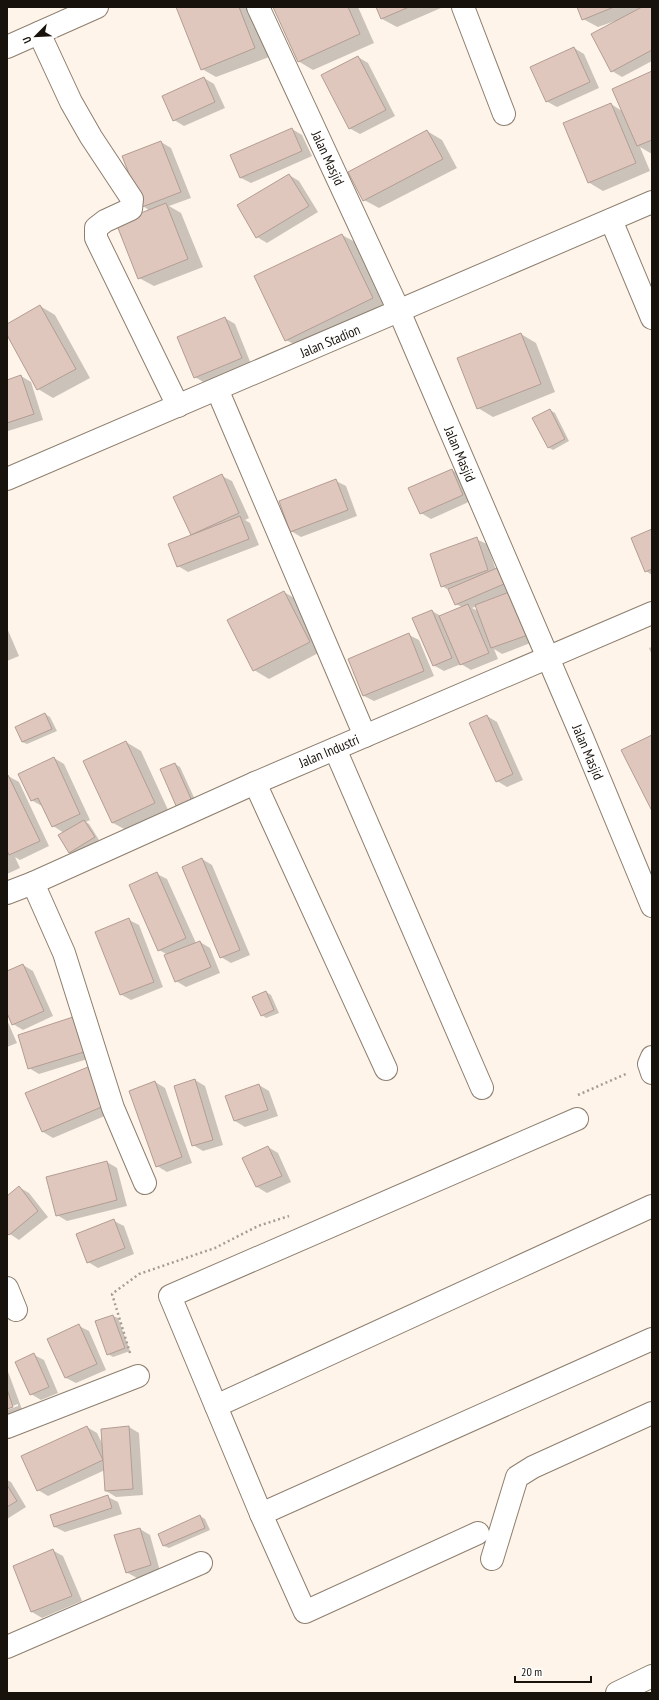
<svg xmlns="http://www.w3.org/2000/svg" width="659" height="1700" viewBox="0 0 659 1700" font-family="'PT Sans Narrow',sans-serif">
<rect width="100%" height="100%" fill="#fef4e9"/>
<g fill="#0003" fill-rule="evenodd">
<path d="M 177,7 L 250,7 L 269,57 L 216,77 L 202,69 Z"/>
<path d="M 274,7 L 358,7 L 374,43 L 313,70 L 298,61 Z"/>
<path d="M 377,7 L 441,7 L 441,8 L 397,27 L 382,19 Z"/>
<path d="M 578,7 L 652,7 L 652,61 L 622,77 L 612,71 L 615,21 L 598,27 L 583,19 Z"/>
<path d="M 574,48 L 584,54 L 599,88 L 557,107 L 546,101 Z"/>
<path d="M 358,57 L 368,63 L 395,116 L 360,134 L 349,128 Z"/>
<path d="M 652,72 L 652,154 L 640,147 L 650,171 L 603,191 L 588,182 L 611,104 L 622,111 Z"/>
<path d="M 204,78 L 214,84 L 225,108 L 184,126 L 174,120 Z"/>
<path d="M 292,129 L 302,135 L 312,156 L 251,183 L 241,178 L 232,156 Z"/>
<path d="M 427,131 L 442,140 L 457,168 L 379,208 L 364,200 Z"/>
<path d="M 161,142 L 171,148 L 191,198 L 169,206 L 181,213 L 203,267 L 154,286 L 139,278 L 150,211 L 143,206 Z"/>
<path d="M 289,175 L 299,181 L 318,212 L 267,243 L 257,237 Z"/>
<path d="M 342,235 L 357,243 L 387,307 L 301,348 L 286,340 Z"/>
<path d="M 40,306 L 55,315 L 90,378 L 53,398 L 38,389 L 7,333 L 7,325 Z"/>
<path d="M 225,318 L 235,324 L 251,364 L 205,383 L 195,377 Z"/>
<path d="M 521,334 L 536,343 L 555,392 L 493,417 L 478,408 Z"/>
<path d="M 21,376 L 31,382 L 43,420 L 8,431 L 7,430 L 7,381 Z"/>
<path d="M 550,410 L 555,413 L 569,441 L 553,450 L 548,447 Z"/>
<path d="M 452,470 L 462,476 L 473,500 L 431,519 L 421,513 Z"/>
<path d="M 222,476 L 232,481 L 249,518 L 245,520 L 250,523 L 259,545 L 188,572 L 178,566 L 193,535 L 175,497 Z"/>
<path d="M 336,481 L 346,486 L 357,516 L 301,537 L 291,531 Z"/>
<path d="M 652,530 L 652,575 L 646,571 Z"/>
<path d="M 476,539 L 487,544 L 496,570 L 497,569 L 507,575 L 538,640 L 502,654 L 494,649 L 498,659 L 471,670 L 461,664 L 444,671 L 433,665 L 432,611 L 441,616 L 462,607 L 456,604 L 450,591 L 442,586 ZM 477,606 L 478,611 L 472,608 Z"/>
<path d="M 284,592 L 299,601 L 324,650 L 269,679 L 254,670 Z"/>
<path d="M 7,628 L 19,656 L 7,661 Z"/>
<path d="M 409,635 L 419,640 L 434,676 L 374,701 L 364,696 Z"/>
<path d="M 652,647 L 652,655 L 649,648 Z"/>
<path d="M 45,714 L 50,717 L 57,731 L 27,744 L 22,742 Z"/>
<path d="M 487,716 L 497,722 L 523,780 L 507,787 L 497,781 Z"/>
<path d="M 126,742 L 141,751 L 169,812 L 128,831 L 113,823 Z"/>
<path d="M 54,758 L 64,764 L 90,820 L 86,822 L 89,824 L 99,840 L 75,856 L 70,853 L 59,836 L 64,833 L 53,826 L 43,805 L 42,806 L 31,800 Z"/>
<path d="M 175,764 L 180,767 L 197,804 L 183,810 Z"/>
<path d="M 8,776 L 19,782 L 49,846 L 20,860 L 15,857 L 20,868 L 7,874 L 7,777 Z"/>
<path d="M 202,859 L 212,865 L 250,955 L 231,963 L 221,957 Z"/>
<path d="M 157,874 L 167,879 L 196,943 L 200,942 L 210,948 L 220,973 L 186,987 L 176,981 L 168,955 L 159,950 L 130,885 Z"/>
<path d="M 129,920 L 139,925 L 163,987 L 131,1000 L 120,994 Z"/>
<path d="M 23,965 L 33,971 L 53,1016 L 23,1030 L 13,1024 L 7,1010 L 7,972 Z"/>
<path d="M 266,992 L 271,995 L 279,1013 L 266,1018 L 262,1015 Z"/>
<path d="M 73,1018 L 94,1057 L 39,1074 L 29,1068 Z"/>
<path d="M 7,1020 L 17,1043 L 7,1047 Z"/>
<path d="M 88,1068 L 98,1074 L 114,1112 L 53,1138 L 43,1132 L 27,1093 Z"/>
<path d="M 195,1080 L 205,1086 L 223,1145 L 203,1151 L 193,1145 Z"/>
<path d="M 155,1082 L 165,1088 L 192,1163 L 167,1172 L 157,1166 Z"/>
<path d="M 259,1085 L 269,1091 L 278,1116 L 245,1127 L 235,1121 Z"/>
<path d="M 268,1147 L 278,1153 L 291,1182 L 267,1193 L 257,1187 Z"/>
<path d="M 107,1162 L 117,1168 L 127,1206 L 67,1221 L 57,1215 Z"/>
<path d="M 19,1187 L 29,1193 L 48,1217 L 19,1240 L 7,1232 L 7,1197 Z"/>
<path d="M 114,1221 L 124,1226 L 134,1254 L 98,1268 L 88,1262 Z"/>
<path d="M 113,1316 L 118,1318 L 130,1351 L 113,1357 L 108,1354 Z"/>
<path d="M 79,1326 L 89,1331 L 106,1370 L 76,1383 L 66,1378 Z"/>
<path d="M 34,1355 L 44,1360 L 58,1393 L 41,1400 L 31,1394 Z"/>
<path d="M 7,1369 L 23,1412 L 7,1418 L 7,1410 L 18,1406 L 18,1404 L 7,1408 Z"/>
<path d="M 87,1427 L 97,1433 L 103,1445 L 129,1427 L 139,1433 L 143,1495 L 116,1497 L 106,1491 L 105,1470 L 48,1496 L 38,1490 Z"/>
<path d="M 7,1480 L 11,1482 L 26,1507 L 7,1519 Z"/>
<path d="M 108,1497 L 118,1502 L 122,1514 L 65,1532 L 55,1527 L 52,1515 Z"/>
<path d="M 200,1516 L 205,1519 L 210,1530 L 169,1548 L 164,1546 Z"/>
<path d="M 140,1529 L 150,1535 L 160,1571 L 137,1578 L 126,1572 Z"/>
<path d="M 52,1550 L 63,1556 L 82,1601 L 42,1618 L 32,1612 L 14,1566 Z"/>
</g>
<g fill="#dfc7be" stroke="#b39d93">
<path d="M 176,7 L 239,7 L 255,48 L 201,70 Z"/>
<path d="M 273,7 L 348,7 L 360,34 L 298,62 Z"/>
<path d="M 376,7 L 409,7 L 381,19 Z"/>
<path d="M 577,7 L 614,7 L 582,20 Z"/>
<path d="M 642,7 L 652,7 L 652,50 L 611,72 L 591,34 Z"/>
<path d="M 574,47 L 590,82 L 546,102 L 530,67 Z"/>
<path d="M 358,56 L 386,110 L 349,129 L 321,75 Z"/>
<path d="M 652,71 L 652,140 L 637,146 L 612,89 Z"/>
<path d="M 204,77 L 215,102 L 173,121 L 162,96 Z"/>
<path d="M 611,103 L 636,163 L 588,183 L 563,123 Z"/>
<path d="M 292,128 L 302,151 L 240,178 L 230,155 Z"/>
<path d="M 427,130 L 443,159 L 363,201 L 348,172 Z"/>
<path d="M 161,141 L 181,192 L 142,207 L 122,156 Z"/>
<path d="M 289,174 L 309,206 L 256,238 L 237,205 Z"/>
<path d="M 166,203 L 188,259 L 138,279 L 116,223 Z"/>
<path d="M 342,234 L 373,298 L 285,341 L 254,276 Z"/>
<path d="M 40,305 L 76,369 L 37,390 L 7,335 L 7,324 Z"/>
<path d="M 225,317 L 242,358 L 194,378 L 177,337 Z"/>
<path d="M 521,333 L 541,384 L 477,409 L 457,358 Z"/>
<path d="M 21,375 L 34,414 L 7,423 L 7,380 Z"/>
<path d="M 550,409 L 565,439 L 548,448 L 532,418 Z"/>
<path d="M 452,469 L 463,495 L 420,514 L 408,488 Z"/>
<path d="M 222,474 L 239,513 L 191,535 L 173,497 Z"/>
<path d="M 336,479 L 348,510 L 290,532 L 279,501 Z"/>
<path d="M 240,516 L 249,539 L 177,567 L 168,544 Z"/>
<path d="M 652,529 L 652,569 L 645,572 L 631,538 Z"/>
<path d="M 477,537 L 488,570 L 441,587 L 430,554 Z"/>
<path d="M 497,568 L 504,584 L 455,605 L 448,589 Z"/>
<path d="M 284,591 L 310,642 L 253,671 L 227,620 Z"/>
<path d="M 512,591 L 528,635 L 491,648 L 475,605 Z"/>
<path d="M 468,604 L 489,653 L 460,665 L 439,616 Z"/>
<path d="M 432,610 L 452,658 L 433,666 L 412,618 Z"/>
<path d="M 409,633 L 424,671 L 363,696 L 348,659 Z"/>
<path d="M 45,713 L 52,729 L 22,742 L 15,727 Z"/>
<path d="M 487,715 L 513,774 L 496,782 L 469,723 Z"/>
<path d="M 652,735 L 652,811 L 621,750 Z"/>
<path d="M 126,741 L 155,803 L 112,823 L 83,761 Z"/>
<path d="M 54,757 L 80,814 L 52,827 L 38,798 L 31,801 L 18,774 Z"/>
<path d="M 175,763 L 192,801 L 177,808 L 160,769 Z"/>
<path d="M 8,775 L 40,841 L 9,855 L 7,850 L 7,776 Z"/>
<path d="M 84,820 L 95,837 L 69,853 L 58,835 Z"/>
<path d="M 202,858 L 240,950 L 220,958 L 182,867 Z"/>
<path d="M 157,872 L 186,938 L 158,951 L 129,885 Z"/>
<path d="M 129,918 L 154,982 L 120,995 L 95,932 Z"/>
<path d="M 200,941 L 211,967 L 175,982 L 164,955 Z"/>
<path d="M 23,964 L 44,1011 L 12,1025 L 7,1013 L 7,971 Z"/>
<path d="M 266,991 L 274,1010 L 261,1016 L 252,997 Z"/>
<path d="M 73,1017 L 84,1052 L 28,1069 L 18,1035 Z"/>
<path d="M 88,1067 L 104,1106 L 42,1132 L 25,1093 Z"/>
<path d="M 195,1079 L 213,1140 L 192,1146 L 174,1086 Z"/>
<path d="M 155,1081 L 182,1157 L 156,1167 L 129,1091 Z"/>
<path d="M 259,1084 L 268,1110 L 234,1121 L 225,1096 Z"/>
<path d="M 268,1146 L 282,1176 L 256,1187 L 242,1158 Z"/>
<path d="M 107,1161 L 117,1200 L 56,1216 L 46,1177 Z"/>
<path d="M 19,1186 L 38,1211 L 9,1235 L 7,1233 L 7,1196 Z"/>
<path d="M 114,1219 L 125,1248 L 87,1263 L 76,1234 Z"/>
<path d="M 113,1315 L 125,1348 L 107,1355 L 95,1321 Z"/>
<path d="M 79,1324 L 97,1364 L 65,1378 L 47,1339 Z"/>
<path d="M 34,1353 L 49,1387 L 30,1395 L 15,1362 Z"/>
<path d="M 7,1389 L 13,1407 L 7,1409 Z"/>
<path d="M 87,1426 L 103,1460 L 37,1491 L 21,1456 Z"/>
<path d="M 129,1426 L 133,1489 L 105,1491 L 101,1429 Z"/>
<path d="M 7,1485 L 17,1501 L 7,1507 Z"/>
<path d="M 108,1495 L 112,1508 L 54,1527 L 50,1515 Z"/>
<path d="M 200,1515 L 205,1528 L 163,1546 L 158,1534 Z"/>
<path d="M 140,1528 L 151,1565 L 126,1573 L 114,1535 Z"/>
<path d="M 53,1549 L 72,1596 L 31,1612 L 13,1566 Z"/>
</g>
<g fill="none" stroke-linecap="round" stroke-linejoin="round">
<defs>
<g id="minor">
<path d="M 258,7 L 399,311 L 582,737 L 652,906"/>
<path d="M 463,7 L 504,114"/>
<path d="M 39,33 L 71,102 L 91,137 L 132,199 L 131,209 L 105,221 L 96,228 L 96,238 L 178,406"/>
<path d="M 7,47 L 97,7"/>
<path d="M 611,220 L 652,318"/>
<path d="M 217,389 L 365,736"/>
<path d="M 7,479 L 652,202"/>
<path d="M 335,749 L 482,1088"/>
<path d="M 255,783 L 386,1069"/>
<path d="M 33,883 L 64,953 L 113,1108 L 145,1183"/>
<path d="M 7,893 L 33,883 L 255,783 L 652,613"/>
<path d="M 652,1057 L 649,1064 L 652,1073"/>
<path d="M 7,1288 L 16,1310"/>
<path d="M 216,1406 L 652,1206"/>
<path d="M 7,1427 L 138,1376"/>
<path d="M 261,1514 L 652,1339"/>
<path d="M 478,1533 L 305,1612 L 261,1514 L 170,1296 L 577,1119"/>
<path d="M 492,1559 L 517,1477 L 533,1467 L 652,1413"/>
<path d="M 7,1647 L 201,1563"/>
<path d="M 617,1693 L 652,1676"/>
</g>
</defs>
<use href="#minor" stroke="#8d7f6f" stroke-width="24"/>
<g stroke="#a59c93" stroke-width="2.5" stroke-dasharray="2 3" stroke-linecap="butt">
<path d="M 578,1095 L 626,1074"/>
<path d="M 130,1353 L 112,1294 L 139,1274 L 215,1248 L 258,1226 L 289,1216"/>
</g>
<use href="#minor" stroke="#fff" stroke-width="22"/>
</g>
<g text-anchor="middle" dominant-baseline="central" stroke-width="3" stroke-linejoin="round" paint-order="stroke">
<g font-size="14" fill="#18120c" stroke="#fff">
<text transform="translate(328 158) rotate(65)">Jalan Masjid</text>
<text transform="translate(330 341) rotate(-23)">Jalan Stadion</text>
<text transform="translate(460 454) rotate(67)">Jalan Masjid</text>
<text transform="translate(329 751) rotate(-23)">Jalan Industri</text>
<text transform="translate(588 752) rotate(67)">Jalan Masjid</text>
</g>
</g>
<rect width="659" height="1700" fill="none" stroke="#18120c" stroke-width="16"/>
<g transform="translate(36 36) rotate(246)" stroke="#ffffff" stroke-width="3" paint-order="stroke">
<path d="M0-3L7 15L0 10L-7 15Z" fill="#18120c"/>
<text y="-6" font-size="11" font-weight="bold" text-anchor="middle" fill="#18120c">U</text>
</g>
<path d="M515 1676v6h76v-6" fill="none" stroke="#18120c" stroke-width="2"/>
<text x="521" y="1676" font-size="12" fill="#18120c" stroke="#ffffff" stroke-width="3" paint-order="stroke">20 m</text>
</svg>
